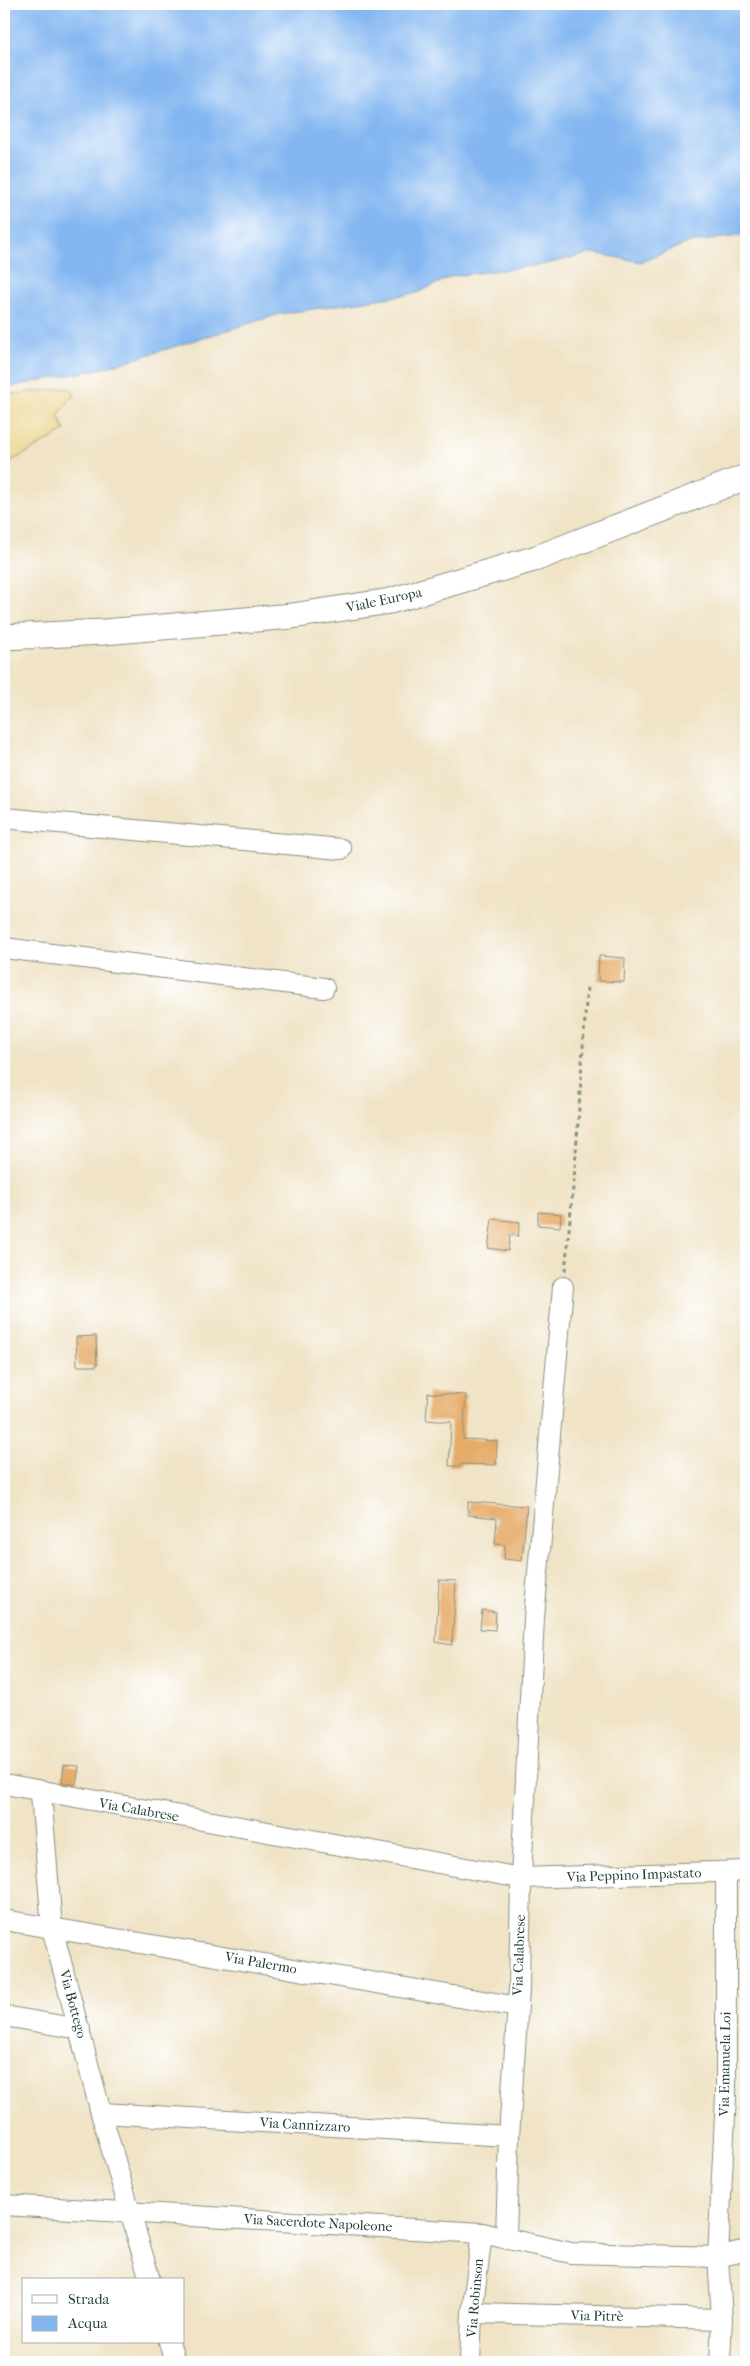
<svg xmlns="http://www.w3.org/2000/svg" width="750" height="2366" viewBox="0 0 750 2366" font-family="'IM FELL French Canon',serif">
<rect width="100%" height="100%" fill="#fff"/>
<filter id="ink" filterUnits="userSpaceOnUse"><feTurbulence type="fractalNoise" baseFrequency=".02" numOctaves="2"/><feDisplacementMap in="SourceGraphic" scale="10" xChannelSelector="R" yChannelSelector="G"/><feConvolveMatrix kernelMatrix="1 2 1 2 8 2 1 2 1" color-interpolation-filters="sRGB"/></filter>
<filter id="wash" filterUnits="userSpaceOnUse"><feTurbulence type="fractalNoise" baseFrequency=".0096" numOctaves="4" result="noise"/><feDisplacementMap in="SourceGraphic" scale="20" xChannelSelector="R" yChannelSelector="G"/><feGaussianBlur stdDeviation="1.12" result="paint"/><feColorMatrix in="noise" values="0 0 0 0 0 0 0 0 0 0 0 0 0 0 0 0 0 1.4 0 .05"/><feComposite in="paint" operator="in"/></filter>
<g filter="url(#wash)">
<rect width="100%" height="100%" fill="#f0e3c6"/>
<path fill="#eeda9e" stroke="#868c69" d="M 69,388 L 75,394 L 58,415 L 65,431 L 8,463 L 4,462 L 4,395 Z"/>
<path fill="#84b7f1" stroke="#527a92" d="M 4,4 L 746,4 L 746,235 L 688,243 L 641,262 L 593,253 L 541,265 L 453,276 L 417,293 L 280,314 L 108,367 L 4,388 Z"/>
<g id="blocks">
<g fill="#e6ab68">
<path d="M 599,956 L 625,958 L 624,982 L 598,981 Z"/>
<path d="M 538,1212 L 561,1214 L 560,1227 L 538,1225 Z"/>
<path d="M 492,1219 L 520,1222 L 518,1236 L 510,1235 L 508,1251 L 488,1248 Z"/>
<path d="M 96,1336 L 97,1366 L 77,1366 L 76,1337 Z"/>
<path d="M 428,1393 L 466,1395 L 463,1439 L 497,1441 L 496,1465 L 461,1464 L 461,1466 L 449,1466 L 451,1422 L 426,1420 Z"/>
<path d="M 468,1502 L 527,1506 L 522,1561 L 504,1559 L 505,1545 L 495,1544 L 497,1518 L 468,1515 Z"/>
<path d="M 439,1580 L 456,1581 L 452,1645 L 436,1642 Z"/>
<path d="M 482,1610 L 496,1612 L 495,1630 L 480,1629 Z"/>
<path d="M 64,1765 L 79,1766 L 76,1785 L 62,1782 Z"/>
</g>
</g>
</g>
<g filter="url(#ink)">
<use href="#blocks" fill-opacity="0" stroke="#88907d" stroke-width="1"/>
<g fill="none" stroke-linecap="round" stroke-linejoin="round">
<defs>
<g id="minor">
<path d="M 4,818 L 341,849"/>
<path d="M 4,948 L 324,988"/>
<path d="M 4,1784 L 521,1878 L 746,1871"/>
<path d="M 41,1793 L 52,1928 L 101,2113 L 150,2280"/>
<path d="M 4,1920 L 518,2007"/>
<path d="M 4,2016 L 80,2029"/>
<path d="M 101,2113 L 509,2136"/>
<path d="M 4,2205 L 482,2233 L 571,2253 L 718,2257 L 746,2250"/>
<path d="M 506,2237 L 509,2136 L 519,1989 L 521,1878 L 534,1618 L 563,1287"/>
<path d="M 472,2313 L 722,2319"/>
<path d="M 169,2342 L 175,2362"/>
<path d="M 470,2362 L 472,2313 L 482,2233"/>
<path d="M 720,2362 L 722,2319 L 718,2257 L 726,2095 L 726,1872"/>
</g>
<path id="tertiary" d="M 4,637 L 104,632 L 292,616 L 390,601 L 537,558 L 746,477"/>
</defs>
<use href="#minor" stroke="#88907d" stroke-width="22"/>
<use href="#tertiary" stroke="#88907d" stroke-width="27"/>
<path stroke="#88907d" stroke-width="3" stroke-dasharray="4 4" stroke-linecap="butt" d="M 565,1271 L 575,1168 L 587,987"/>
<use href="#minor" stroke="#fff" stroke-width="20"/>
<use href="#tertiary" stroke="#fff" stroke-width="25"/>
</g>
</g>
<g text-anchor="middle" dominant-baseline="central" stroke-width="4" stroke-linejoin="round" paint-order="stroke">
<g font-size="14" fill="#1f3d34" stroke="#fff">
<text transform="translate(384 600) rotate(-12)">Viale Europa</text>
<text transform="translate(139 1810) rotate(10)">Via Calabrese</text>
<text transform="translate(634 1875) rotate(-2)">Via Peppino Impastato</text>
<text transform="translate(519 1955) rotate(-88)">Via Calabrese</text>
<text transform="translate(261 1963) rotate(10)">Via Palermo</text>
<text transform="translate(73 2004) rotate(75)">Via Bottego</text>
<text transform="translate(725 2064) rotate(-89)">Via Emanuela Loi</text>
<text transform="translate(305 2125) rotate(3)">Via Cannizzaro</text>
<text transform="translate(318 2223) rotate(3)">Via Sacerdote Napoleone</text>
<text transform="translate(475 2298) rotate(-85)">Via Robinson</text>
<text transform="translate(597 2316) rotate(1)">Via Pitrè</text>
</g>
</g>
<rect width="750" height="2366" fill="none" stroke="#fff" stroke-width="20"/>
<rect x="22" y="2278" width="162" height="65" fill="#ffffff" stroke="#a5b1ae"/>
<rect x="32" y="2295" width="25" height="8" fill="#ffffff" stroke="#a5b1ae"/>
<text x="68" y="2304" font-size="15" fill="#1f3d34">Strada</text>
<rect x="32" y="2316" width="25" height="15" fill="#84b7f1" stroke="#a5b1ae"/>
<text x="68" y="2328" font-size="15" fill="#1f3d34">Acqua</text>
</svg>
